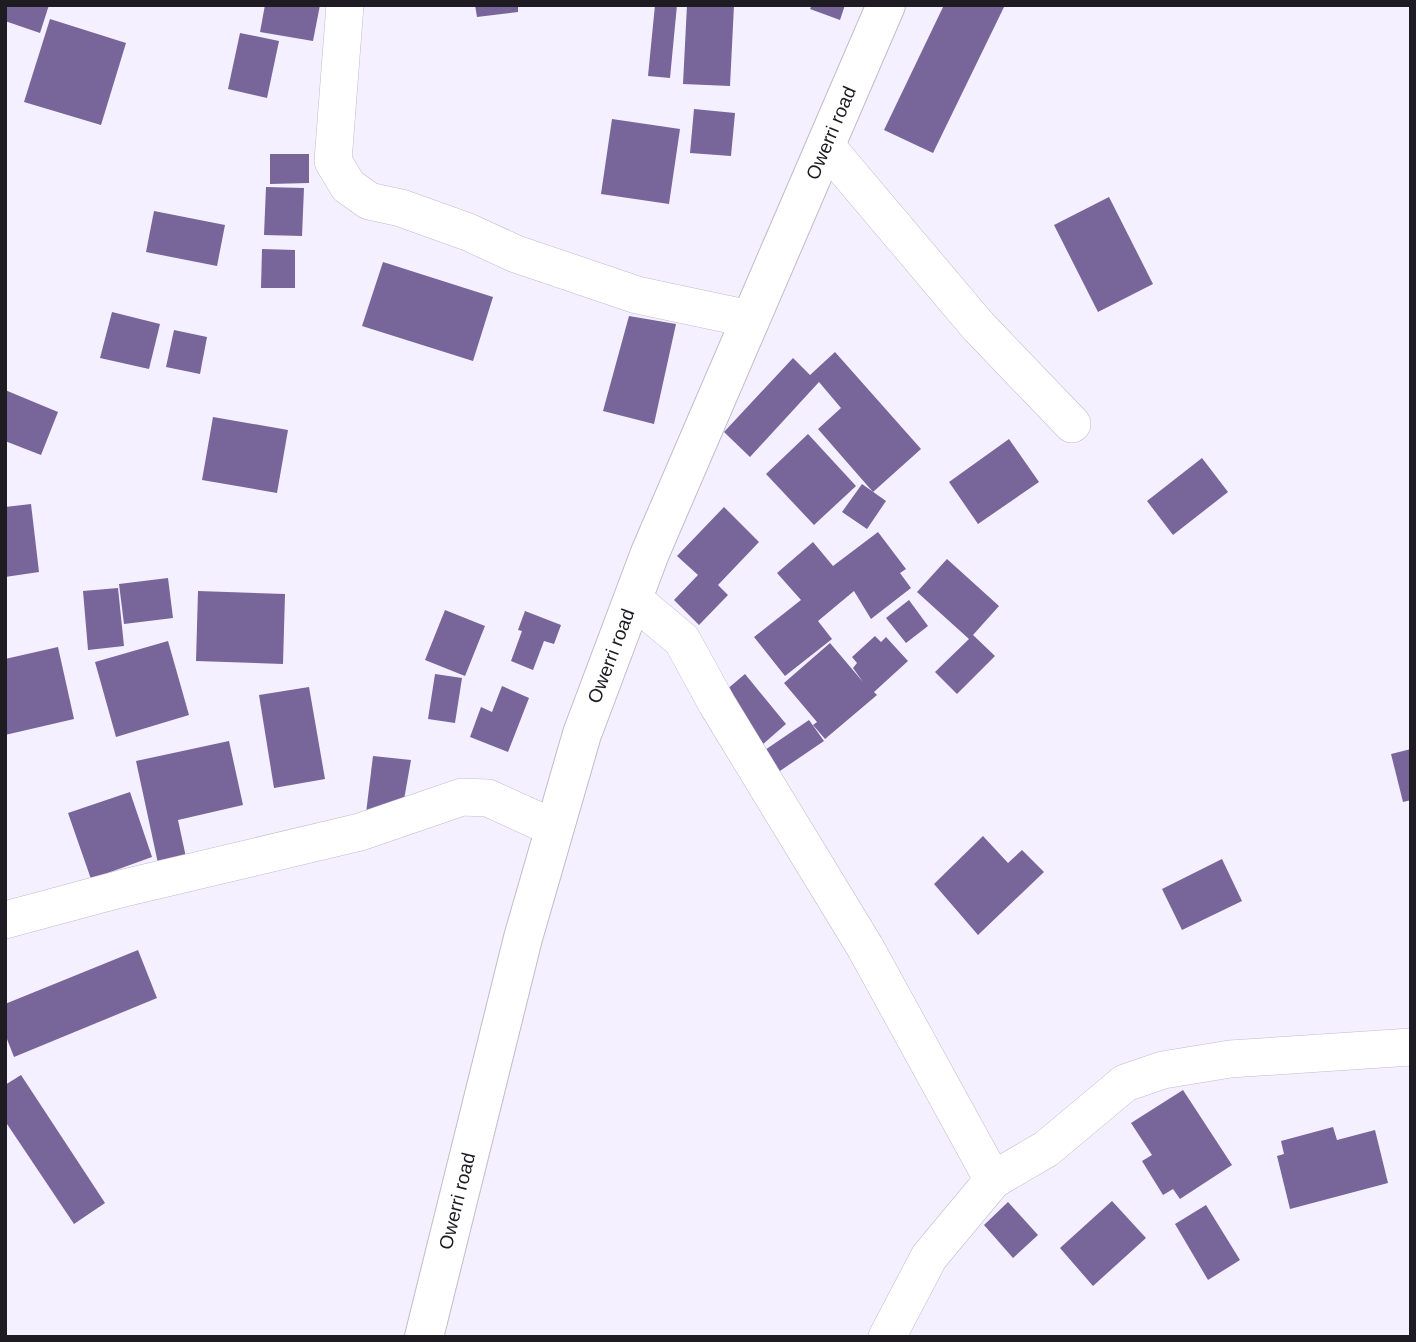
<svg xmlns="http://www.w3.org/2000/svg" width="1416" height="1342" viewBox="0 0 1416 1342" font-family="Arial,sans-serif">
<rect width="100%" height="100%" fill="#f4f0ff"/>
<g fill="#78659a">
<path d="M 5,5 L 49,5 L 40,33 L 5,21 Z"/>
<path d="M 265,5 L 320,5 L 313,41 L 260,32 Z"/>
<path d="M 475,5 L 518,5 L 518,12 L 477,17 Z"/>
<path d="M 655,5 L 677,5 L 670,78 L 648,76 Z"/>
<path d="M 687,5 L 734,5 L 730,86 L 683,84 Z"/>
<path d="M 812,5 L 845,5 L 840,20 L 810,9 Z"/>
<path d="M 944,5 L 1005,5 L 933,153 L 884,130 Z"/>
<path d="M 50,19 L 126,43 L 101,125 L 24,102 Z"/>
<path d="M 240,33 L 279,41 L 267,98 L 228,89 Z"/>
<path d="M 694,109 L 735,113 L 731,156 L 690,153 Z"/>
<path d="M 612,119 L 680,129 L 669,204 L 601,194 Z"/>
<path d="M 270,154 L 309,154 L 309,183 L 270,184 Z"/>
<path d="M 266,187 L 304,188 L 302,236 L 264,235 Z"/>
<path d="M 1109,197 L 1153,284 L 1098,312 L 1054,225 Z"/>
<path d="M 154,211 L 225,225 L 217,266 L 146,252 Z"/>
<path d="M 262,249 L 295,250 L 295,288 L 261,288 Z"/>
<path d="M 383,262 L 493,297 L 473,361 L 362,326 Z"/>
<path d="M 112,312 L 160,324 L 149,369 L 100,358 Z"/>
<path d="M 629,316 L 676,324 L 654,424 L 603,411 Z"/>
<path d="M 174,330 L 207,337 L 200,374 L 166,367 Z"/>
<path d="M 835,352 L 921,449 L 873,492 L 818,429 L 841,408 L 819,382 L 750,457 L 724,432 L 793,358 L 810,375 Z"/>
<path d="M 5,390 L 58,412 L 41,455 L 5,441 Z"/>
<path d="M 213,417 L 288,430 L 277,493 L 202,480 Z"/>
<path d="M 808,434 L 856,486 L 814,525 L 766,474 Z"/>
<path d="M 1009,439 L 1039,482 L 978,524 L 949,482 Z"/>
<path d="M 1202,458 L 1228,492 L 1173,535 L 1147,501 Z"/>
<path d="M 862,484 L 886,501 L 867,529 L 842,512 Z"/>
<path d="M 31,504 L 39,572 L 5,577 L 5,507 Z"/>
<path d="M 724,507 L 759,542 L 718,585 L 728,595 L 699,625 L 674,600 L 698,575 L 677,556 Z"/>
<path d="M 878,532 L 906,569 L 900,573 L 911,588 L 871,619 L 854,591 L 818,621 L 832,639 L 785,676 L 754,637 L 801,600 L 777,573 L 813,542 L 833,566 Z"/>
<path d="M 947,559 L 999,606 L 973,635 L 995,656 L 957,694 L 935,672 L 969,639 L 917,592 Z"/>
<path d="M 168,578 L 173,618 L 124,624 L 119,584 Z"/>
<path d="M 118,588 L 124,646 L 88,650 L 83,591 Z"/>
<path d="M 198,591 L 285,594 L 283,664 L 196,661 Z"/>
<path d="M 909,600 L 928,626 L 906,643 L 886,618 Z"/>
<path d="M 445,610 L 485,626 L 465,676 L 425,660 Z"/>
<path d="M 525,611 L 561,625 L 554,644 L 544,641 L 533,670 L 511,661 L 522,631 L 518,630 Z"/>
<path d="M 875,636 L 881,642 L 886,637 L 908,661 L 874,692 L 877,695 L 825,739 L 813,725 L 817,722 L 784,683 L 830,643 L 863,682 L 853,668 L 857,663 L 852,657 Z"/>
<path d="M 168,641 L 189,715 L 116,737 L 95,662 Z"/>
<path d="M 58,647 L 74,719 L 5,735 L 5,659 Z"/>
<path d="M 435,674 L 462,678 L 455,723 L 428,719 Z"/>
<path d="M 745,674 L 786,724 L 761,746 L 719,696 Z"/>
<path d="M 502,686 L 529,698 L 508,752 L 470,737 L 481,707 L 492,712 Z"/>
<path d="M 309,687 L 325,779 L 274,788 L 259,695 Z"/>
<path d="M 809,720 L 824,741 L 774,775 L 759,754 Z"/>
<path d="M 229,741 L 243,805 L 178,820 L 187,862 L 159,868 L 136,761 Z"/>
<path d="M 1411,749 L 1411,800 L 1403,802 L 1391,754 Z"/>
<path d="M 373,756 L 411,760 L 402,811 L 366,813 Z"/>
<path d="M 130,792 L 152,857 L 91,879 L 68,813 Z"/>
<path d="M 983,836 L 1008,863 L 1022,850 L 1044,872 L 978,935 L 934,884 Z"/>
<path d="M 1222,859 L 1242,901 L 1182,930 L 1162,889 Z"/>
<path d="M 138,950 L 157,998 L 14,1057 L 5,1034 L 5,1004 Z"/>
<path d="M 21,1075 L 105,1203 L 74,1224 L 5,1121 L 5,1085 Z"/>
<path d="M 1183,1090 L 1232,1165 L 1180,1199 L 1173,1189 L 1163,1195 L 1142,1161 L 1152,1155 L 1131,1123 Z"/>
<path d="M 1333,1127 L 1337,1140 L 1375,1130 L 1388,1183 L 1290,1209 L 1277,1156 L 1284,1154 L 1281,1141 Z"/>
<path d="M 1112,1201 L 1146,1238 L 1093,1286 L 1060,1248 Z"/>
<path d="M 1008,1202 L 1038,1235 L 1013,1258 L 984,1225 Z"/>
<path d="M 1206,1205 L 1240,1260 L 1208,1280 L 1175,1224 Z"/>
</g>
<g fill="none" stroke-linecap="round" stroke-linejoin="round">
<defs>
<g id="minor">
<path d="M 345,5 L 333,161 L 348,186 L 369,201 L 401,208 L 468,232 L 516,254 L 637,295 L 750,319"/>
<path d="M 826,146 L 978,326 L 1072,424"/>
<path d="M 633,599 L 682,640 L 717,704 L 865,947 L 993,1180"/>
<path d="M 5,920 L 124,888 L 360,832 L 462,797 L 488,798 L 554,828"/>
<path d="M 887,1337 L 929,1257 L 993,1180 L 1046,1149 L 1125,1083 L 1163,1070 L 1230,1059 L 1411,1047"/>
</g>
<path id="major" d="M 424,1337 L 523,938 L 582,734 L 650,553 L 886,5"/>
</defs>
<use href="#minor" stroke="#c0bcca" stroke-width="38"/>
<use href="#major" stroke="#c0bcca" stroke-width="40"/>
<use href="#minor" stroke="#fff" stroke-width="37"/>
<use href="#major" stroke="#fff" stroke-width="38"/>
</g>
<g text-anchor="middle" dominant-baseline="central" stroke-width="5" stroke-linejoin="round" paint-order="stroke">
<g font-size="19" fill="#1e1c22" stroke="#fff">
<text transform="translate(831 133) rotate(-67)">Owerri road</text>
<text transform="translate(611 656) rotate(-69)">Owerri road</text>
<text transform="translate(457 1201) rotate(-76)">Owerri road</text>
</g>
</g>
<rect width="1416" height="1342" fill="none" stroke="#1e1c22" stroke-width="14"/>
</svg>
